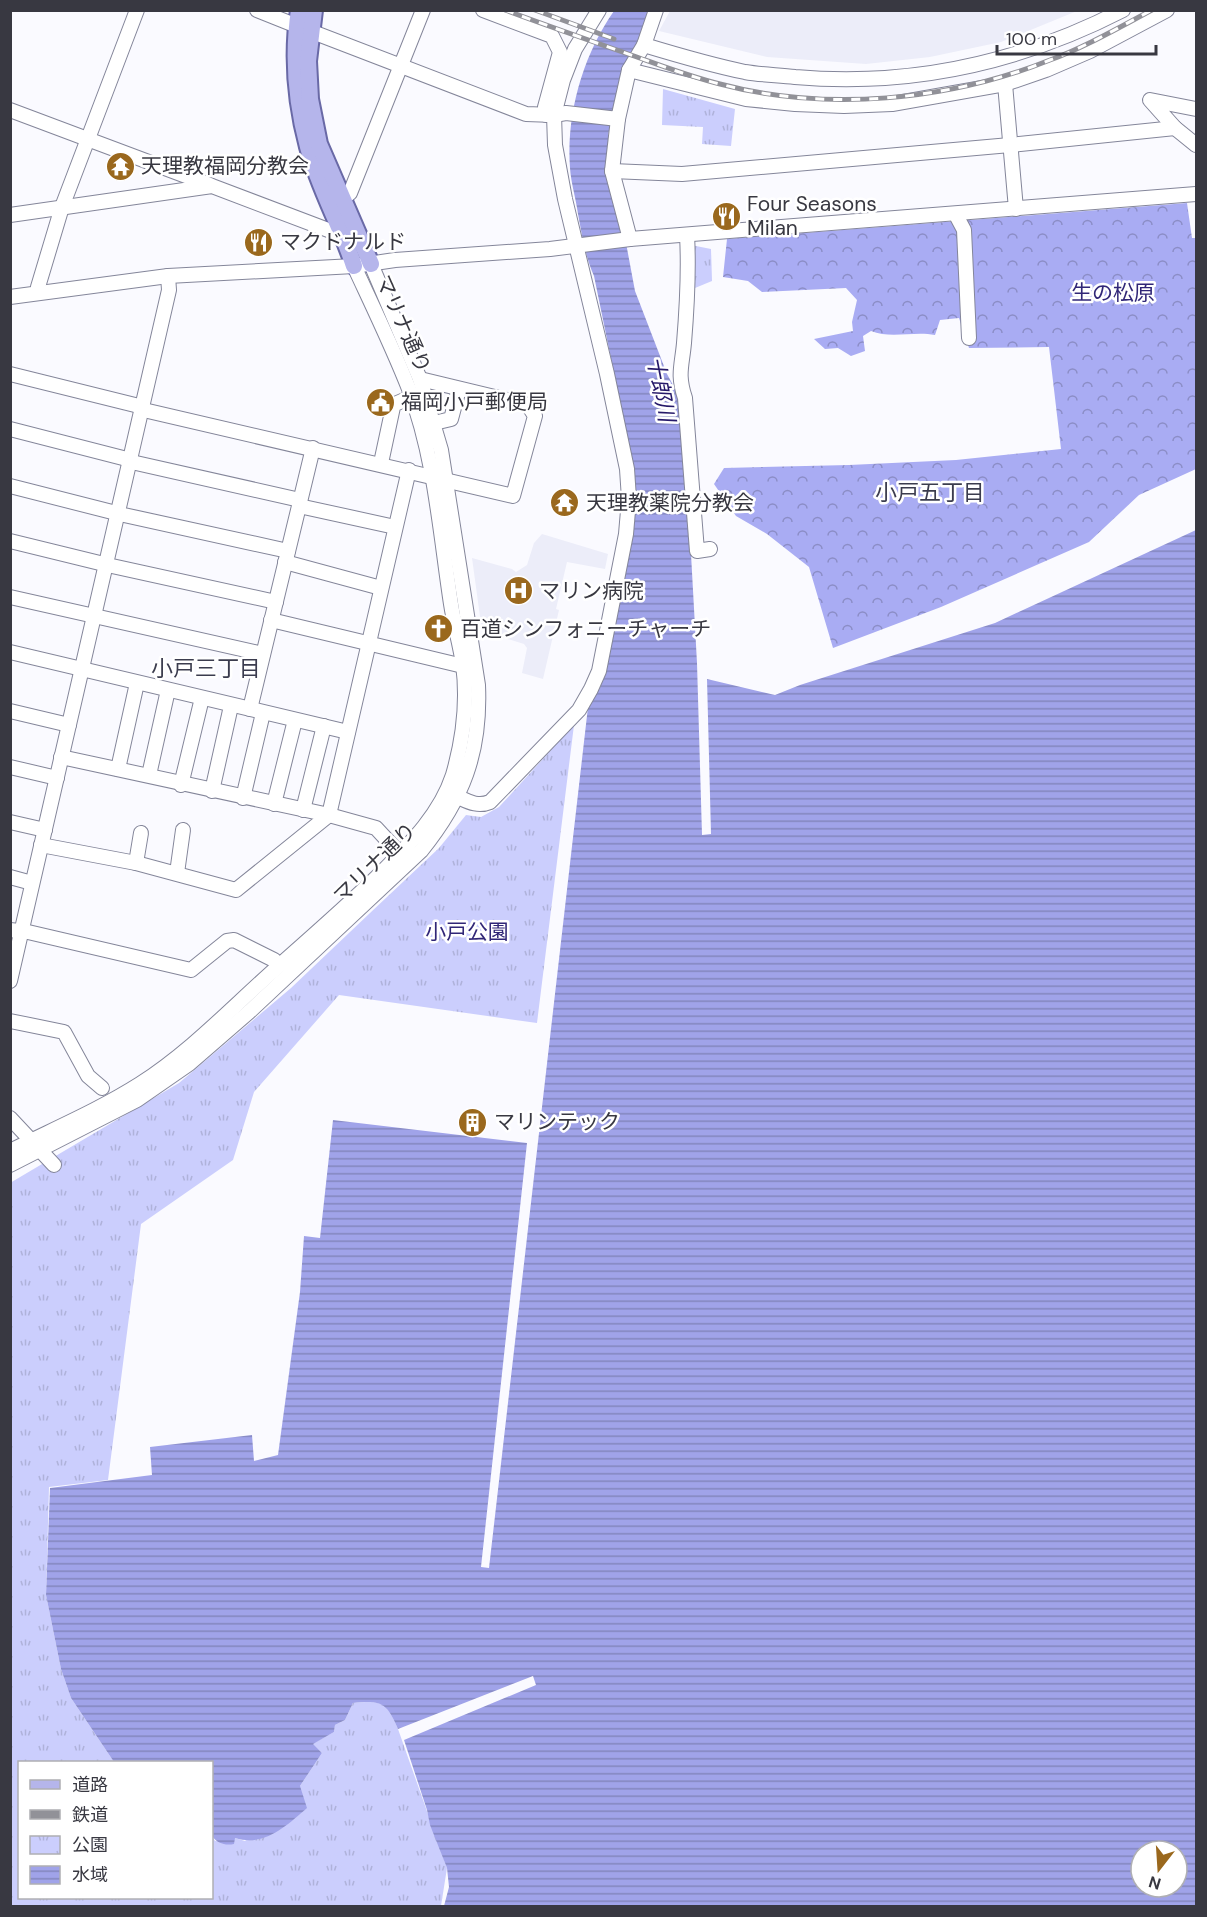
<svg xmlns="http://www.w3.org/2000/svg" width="1207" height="1917" viewBox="0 0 1207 1917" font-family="'DM Sans','Noto Sans JP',sans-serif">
<defs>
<pattern id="forest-crowns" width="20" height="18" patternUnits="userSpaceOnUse" patternTransform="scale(1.5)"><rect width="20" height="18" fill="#a9acf3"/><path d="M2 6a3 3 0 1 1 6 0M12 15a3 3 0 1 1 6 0" fill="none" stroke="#8b8dc6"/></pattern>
<pattern id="park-tufts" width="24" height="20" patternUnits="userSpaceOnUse" patternTransform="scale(1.5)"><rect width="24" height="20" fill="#cbcefd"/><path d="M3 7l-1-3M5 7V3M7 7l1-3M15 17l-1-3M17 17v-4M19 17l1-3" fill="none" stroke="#afb2da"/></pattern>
<pattern id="water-rules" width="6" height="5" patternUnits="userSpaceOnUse" patternTransform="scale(1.5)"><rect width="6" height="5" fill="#a0a3e9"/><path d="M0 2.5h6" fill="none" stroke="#8386be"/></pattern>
</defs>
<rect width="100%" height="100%" fill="#fafaff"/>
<g fill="#ecedf9">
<path d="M 670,11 L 670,10 L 1077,11 L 1001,42 L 930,57 L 866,64 L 767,57 L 659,31 Z"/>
<path d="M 542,534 L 608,554 L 605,569 L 567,562 L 556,609 L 559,610 L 543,679 L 522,673 L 527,648 L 524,644 L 482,631 L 472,558 L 512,569 L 516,572 L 527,565 L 534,543 Z"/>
</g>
<path fill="url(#forest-crowns)" d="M 1187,203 L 1192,238 L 1196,238 L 1196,469 L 1139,495 L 1089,542 L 941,607 L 833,648 L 809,567 L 767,534 L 736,516 L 714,484 L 724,468 L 849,465 L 956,460 L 1061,449 L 1049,347 L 969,348 L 959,318 L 940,320 L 935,335 C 914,331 890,339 871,331 L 863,336 L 865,351 L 851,356 L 838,348 L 825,349 L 814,339 L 853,331 L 852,322 L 857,300 L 846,288 L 762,292 L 748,281 L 723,277 L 727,239 Z"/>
<g fill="url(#park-tufts)">
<path d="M 663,89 L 735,109 L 731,146 L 702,144 L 703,127 L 662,125 Z"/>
<path d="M 691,245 L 711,249 L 712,281 L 695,288 Z"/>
<path d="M 574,725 L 537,1023 L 339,995 L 254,1092 L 233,1160 L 141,1224 L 108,1480 L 49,1487 L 46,1595 L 61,1669 L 71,1698 L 114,1762 L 20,1762 L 20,1898 L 212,1898 L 212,1836 L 215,1841 L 235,1838 L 245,1841 L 300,1786 L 322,1753 L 312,1744 L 334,1732 L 335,1725 L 345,1720 L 353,1703 C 383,1700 387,1702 398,1729 L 447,1868 L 441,1906 L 11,1906 L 10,1183 L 179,1083 L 291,988 L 370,913 L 439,848 L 466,815 L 481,817 L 499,807 Z"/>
</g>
<path fill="url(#water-rules)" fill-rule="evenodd" d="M 614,11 L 652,11 L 623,74 L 615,99 L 608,136 L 608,179 L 623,227 L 635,291 L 667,374 L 679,396 L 687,481 L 697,663 L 702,835 L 711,834 L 707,679 L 775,695 L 800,685 L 995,623 L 1196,530 L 1196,1906 L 444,1906 L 449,1887 L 447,1868 L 430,1825 L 427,1810 L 404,1740 L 536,1685 L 533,1676 L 398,1729 C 387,1703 382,1700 353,1703 L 345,1720 L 335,1725 L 334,1732 L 313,1744 L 322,1753 L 300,1786 L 307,1808 C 286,1826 265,1847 235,1838 L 234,1844 C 225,1846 217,1843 212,1836 L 212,1762 L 114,1762 L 71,1698 L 61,1669 L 46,1595 L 50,1488 L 152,1475 L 150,1447 L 252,1435 L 254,1461 L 278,1455 L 300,1292 L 304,1236 L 320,1238 L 333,1120 L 527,1143 L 481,1567 L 489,1568 L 588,707 L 600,688 L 633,527 L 635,475 L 594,276 C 585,256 582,235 578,214 C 576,199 571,183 570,168 C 566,114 583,55 614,11 ZM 1141,1851 L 1177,1851 L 1177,1887 L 1141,1887 Z"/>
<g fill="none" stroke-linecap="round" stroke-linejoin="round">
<defs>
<g id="minor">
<path d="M 257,10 L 297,26"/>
<path d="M 483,10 L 552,36 L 560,52 L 545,107 L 546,115"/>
<path d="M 310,31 L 526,114 L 554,115 L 566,113 L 618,119 L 629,70 L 644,45 L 656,10"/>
<path d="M 644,45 C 677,55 711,65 745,72 C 762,75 779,75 795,77 C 911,87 1020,63 1123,10"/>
<path d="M 629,70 L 746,99 L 795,104 L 844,106 L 892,104 L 1005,84 L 1046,70 L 1090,51 L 1167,10"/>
<path d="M 1005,84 L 1016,209"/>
<path d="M 1196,109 L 1150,100 L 1175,128 L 1196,145"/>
<path d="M 10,110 L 210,185"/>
<path d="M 618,119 L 612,171 L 630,239"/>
<path d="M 612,171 L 682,174 L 1010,145 L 1175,128"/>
<path d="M 343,199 L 350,193 L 423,10"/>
<path d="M 10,215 L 212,186 L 344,236"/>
<path d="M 956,215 L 964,230 L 969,338"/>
<path d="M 687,235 C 689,270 687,307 684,343 C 682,366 677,374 685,398 L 697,551 L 710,549"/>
<path d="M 40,292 L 38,287 L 62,207 L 137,10"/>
<path d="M 10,297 L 168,276 L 354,266 L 395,260 L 550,249 L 630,239 L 1196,194"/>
<path d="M 10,374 L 135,405 L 148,411 L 513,496 L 535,416 L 528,405 L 420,379"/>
<path d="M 434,423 L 451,419 L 459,389"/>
<path d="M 10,429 L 123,458 L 136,463 L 300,500"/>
<path d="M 381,463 L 393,407 L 395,404 L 411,397"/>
<path d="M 10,486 L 124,515 L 288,551"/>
<path d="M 299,506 L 395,527"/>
<path d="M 10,541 L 112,566 L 276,602"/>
<path d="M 285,562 L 381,588"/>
<path d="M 10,597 L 263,654"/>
<path d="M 271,620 L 463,666"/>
<path d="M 10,652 L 348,732"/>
<path d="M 250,709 L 313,448"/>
<path d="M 10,711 L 69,725"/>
<path d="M 61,757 L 329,815 L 376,828 L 400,854"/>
<path d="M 10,767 L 57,778"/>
<path d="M 118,769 L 137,683"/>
<path d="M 149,775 L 168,690"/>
<path d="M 181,785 L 202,698"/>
<path d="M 212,791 L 231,706"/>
<path d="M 458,797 C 469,802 478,807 490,802 L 579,710 L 591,689 L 599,671 L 626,534 L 629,499 L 627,469 L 607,374 L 565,199 L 555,145 L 554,115 L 563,80 L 575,49 L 599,10"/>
<path d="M 243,798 L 263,713"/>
<path d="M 274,804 L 295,720"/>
<path d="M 303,810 L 324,726"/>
<path d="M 10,822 L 45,830"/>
<path d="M 41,845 L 136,863 L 236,890 L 329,815 L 409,470"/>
<path d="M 136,863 L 141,833"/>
<path d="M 177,873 L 183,830"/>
<path d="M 10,877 L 32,883"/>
<path d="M 10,930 L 28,932 L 191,970 L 227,941 L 234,940 L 274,960 L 279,965"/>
<path d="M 10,981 L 169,290 L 168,276"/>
<path d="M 10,1021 L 64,1032 L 88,1076 L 102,1088"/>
<path d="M 10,1118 L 54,1165"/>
<path d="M 10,1151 C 54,1129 99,1110 140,1084 C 193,1050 234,1005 281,964 C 315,934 348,905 380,874 C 409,845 440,815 453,775 C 463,740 468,701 463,664 C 460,644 454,624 451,604 C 440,532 435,457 409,389 C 393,348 373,307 354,266"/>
<path d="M 10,1165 L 137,1100 L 189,1064 L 249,1012 L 421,851 C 463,799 481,752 478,685 L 441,450 L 420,379 L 371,264"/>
</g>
<g id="major">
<path d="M 299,10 C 292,57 296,102 308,147 C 319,188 341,226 354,266"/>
<path d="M 314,10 L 308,61 L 310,99 L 319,144 L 371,264"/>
</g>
</defs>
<use href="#minor" stroke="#84869a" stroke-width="16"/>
<use href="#major" stroke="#6969a6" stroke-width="20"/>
<use href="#minor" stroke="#fff" stroke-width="14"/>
<use href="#major" stroke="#b5b5eb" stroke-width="16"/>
<defs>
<g id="rail">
<path d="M 505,10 C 548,26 591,41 634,56 C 662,66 691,77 720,84 C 826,112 948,101 1050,60 C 1085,47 1118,28 1152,10"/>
<path d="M 535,10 L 614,39"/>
</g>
</defs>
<use href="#rail" stroke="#919198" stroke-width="5"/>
<use href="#rail" stroke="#fff" stroke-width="3" stroke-dasharray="9" stroke-linecap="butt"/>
</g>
<defs>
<symbol id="temple-disc" viewBox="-11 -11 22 22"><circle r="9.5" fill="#9a681d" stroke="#fff"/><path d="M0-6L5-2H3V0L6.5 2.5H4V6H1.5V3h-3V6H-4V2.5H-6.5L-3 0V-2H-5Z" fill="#fff"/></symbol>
<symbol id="restaurant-disc" viewBox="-11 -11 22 22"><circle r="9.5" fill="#9a681d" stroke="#fff"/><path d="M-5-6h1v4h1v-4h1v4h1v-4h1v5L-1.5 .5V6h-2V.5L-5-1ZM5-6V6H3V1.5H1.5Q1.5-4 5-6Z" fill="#fff"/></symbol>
<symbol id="civic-disc" viewBox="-11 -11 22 22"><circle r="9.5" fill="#9a681d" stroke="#fff"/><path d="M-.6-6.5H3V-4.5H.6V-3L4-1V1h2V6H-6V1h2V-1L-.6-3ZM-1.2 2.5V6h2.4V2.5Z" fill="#fff"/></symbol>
<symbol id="hospital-disc" viewBox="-11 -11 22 22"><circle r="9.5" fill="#9a681d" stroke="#fff"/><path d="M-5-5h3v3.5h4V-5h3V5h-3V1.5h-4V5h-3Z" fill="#fff"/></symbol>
<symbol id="church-disc" viewBox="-11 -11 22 22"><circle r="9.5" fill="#9a681d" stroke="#fff"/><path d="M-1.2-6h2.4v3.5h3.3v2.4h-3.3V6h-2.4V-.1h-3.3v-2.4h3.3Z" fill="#fff"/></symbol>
<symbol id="building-disc" viewBox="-11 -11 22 22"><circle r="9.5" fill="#9a681d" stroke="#fff"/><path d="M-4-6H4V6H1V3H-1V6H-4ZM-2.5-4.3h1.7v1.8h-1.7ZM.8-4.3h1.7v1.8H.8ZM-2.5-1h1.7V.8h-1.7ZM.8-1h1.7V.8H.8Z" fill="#fff"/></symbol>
</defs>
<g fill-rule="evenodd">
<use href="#temple-disc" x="104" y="150" width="33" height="33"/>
<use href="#restaurant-disc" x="710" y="200" width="33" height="33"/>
<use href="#restaurant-disc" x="242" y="226" width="33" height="33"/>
<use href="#civic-disc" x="364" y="386" width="33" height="33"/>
<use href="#temple-disc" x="548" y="486" width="33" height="33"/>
<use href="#hospital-disc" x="502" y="574" width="33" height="33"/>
<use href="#church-disc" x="422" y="612" width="33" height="33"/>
<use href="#building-disc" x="456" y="1106" width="33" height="33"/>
</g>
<g text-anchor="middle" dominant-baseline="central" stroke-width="5" stroke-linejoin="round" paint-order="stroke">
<g font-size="21" fill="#383841" stroke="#fff" text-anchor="start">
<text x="141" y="166">天理教福岡分教会</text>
<text x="747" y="204">Four Seasons<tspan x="747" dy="24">Milan</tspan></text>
<text x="280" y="242">マクドナルド</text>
<text x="401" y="402">福岡小戸郵便局</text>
<text x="586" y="503">天理教薬院分教会</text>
<text x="539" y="591">マリン病院</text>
<text x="460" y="629">百道シンフォニーチャーチ</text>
<text x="494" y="1122">マリンテック</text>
</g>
<g font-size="21" fill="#302677" stroke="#fff">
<text x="1113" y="293">生の松原</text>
<text x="467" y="932">小戸公園</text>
</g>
<g font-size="21" fill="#383841" stroke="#fff">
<text transform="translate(403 324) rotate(66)">マリナ通り</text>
<text transform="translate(375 863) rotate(-44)">マリナ通り</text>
</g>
<g font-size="22" font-style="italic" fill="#261969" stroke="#fff">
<text transform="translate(661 389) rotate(79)">十郎川</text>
</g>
<g font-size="22" fill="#3b3c4e" stroke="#fff">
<text x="930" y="492">小戸五丁目</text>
<text x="206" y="668">小戸三丁目</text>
</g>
</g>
<rect width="1207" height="1917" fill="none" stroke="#383841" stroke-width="24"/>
<rect x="18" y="1761" width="195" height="138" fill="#ffffff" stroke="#afafb3" stroke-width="1.5"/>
<rect x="30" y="1780" width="30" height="9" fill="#b5b5eb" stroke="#afafb3" stroke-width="1.5"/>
<text x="72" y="1791" font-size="18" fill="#383841">道路</text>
<rect x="30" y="1810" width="30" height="9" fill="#919198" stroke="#afafb3" stroke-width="1.5"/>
<text x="72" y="1821" font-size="18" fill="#383841">鉄道</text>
<rect x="30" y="1836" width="30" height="18" fill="url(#park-tufts)" stroke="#afafb3" stroke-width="1.5"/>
<text x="72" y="1851" font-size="18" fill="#383841">公園</text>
<rect x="30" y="1866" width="30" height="18" fill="url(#water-rules)" stroke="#afafb3" stroke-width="1.5"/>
<text x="72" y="1881" font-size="18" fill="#383841">水域</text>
<g transform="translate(1159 1869) rotate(197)"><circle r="28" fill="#ffffff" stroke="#afafb3" stroke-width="1.5"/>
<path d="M0-4.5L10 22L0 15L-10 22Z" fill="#9a681d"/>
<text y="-9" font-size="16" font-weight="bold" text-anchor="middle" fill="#383841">N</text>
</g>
<path d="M997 45v9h159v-9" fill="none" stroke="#383841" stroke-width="3"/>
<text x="1006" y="45" font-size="18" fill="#383841" stroke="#ffffff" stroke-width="4.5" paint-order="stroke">100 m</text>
</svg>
